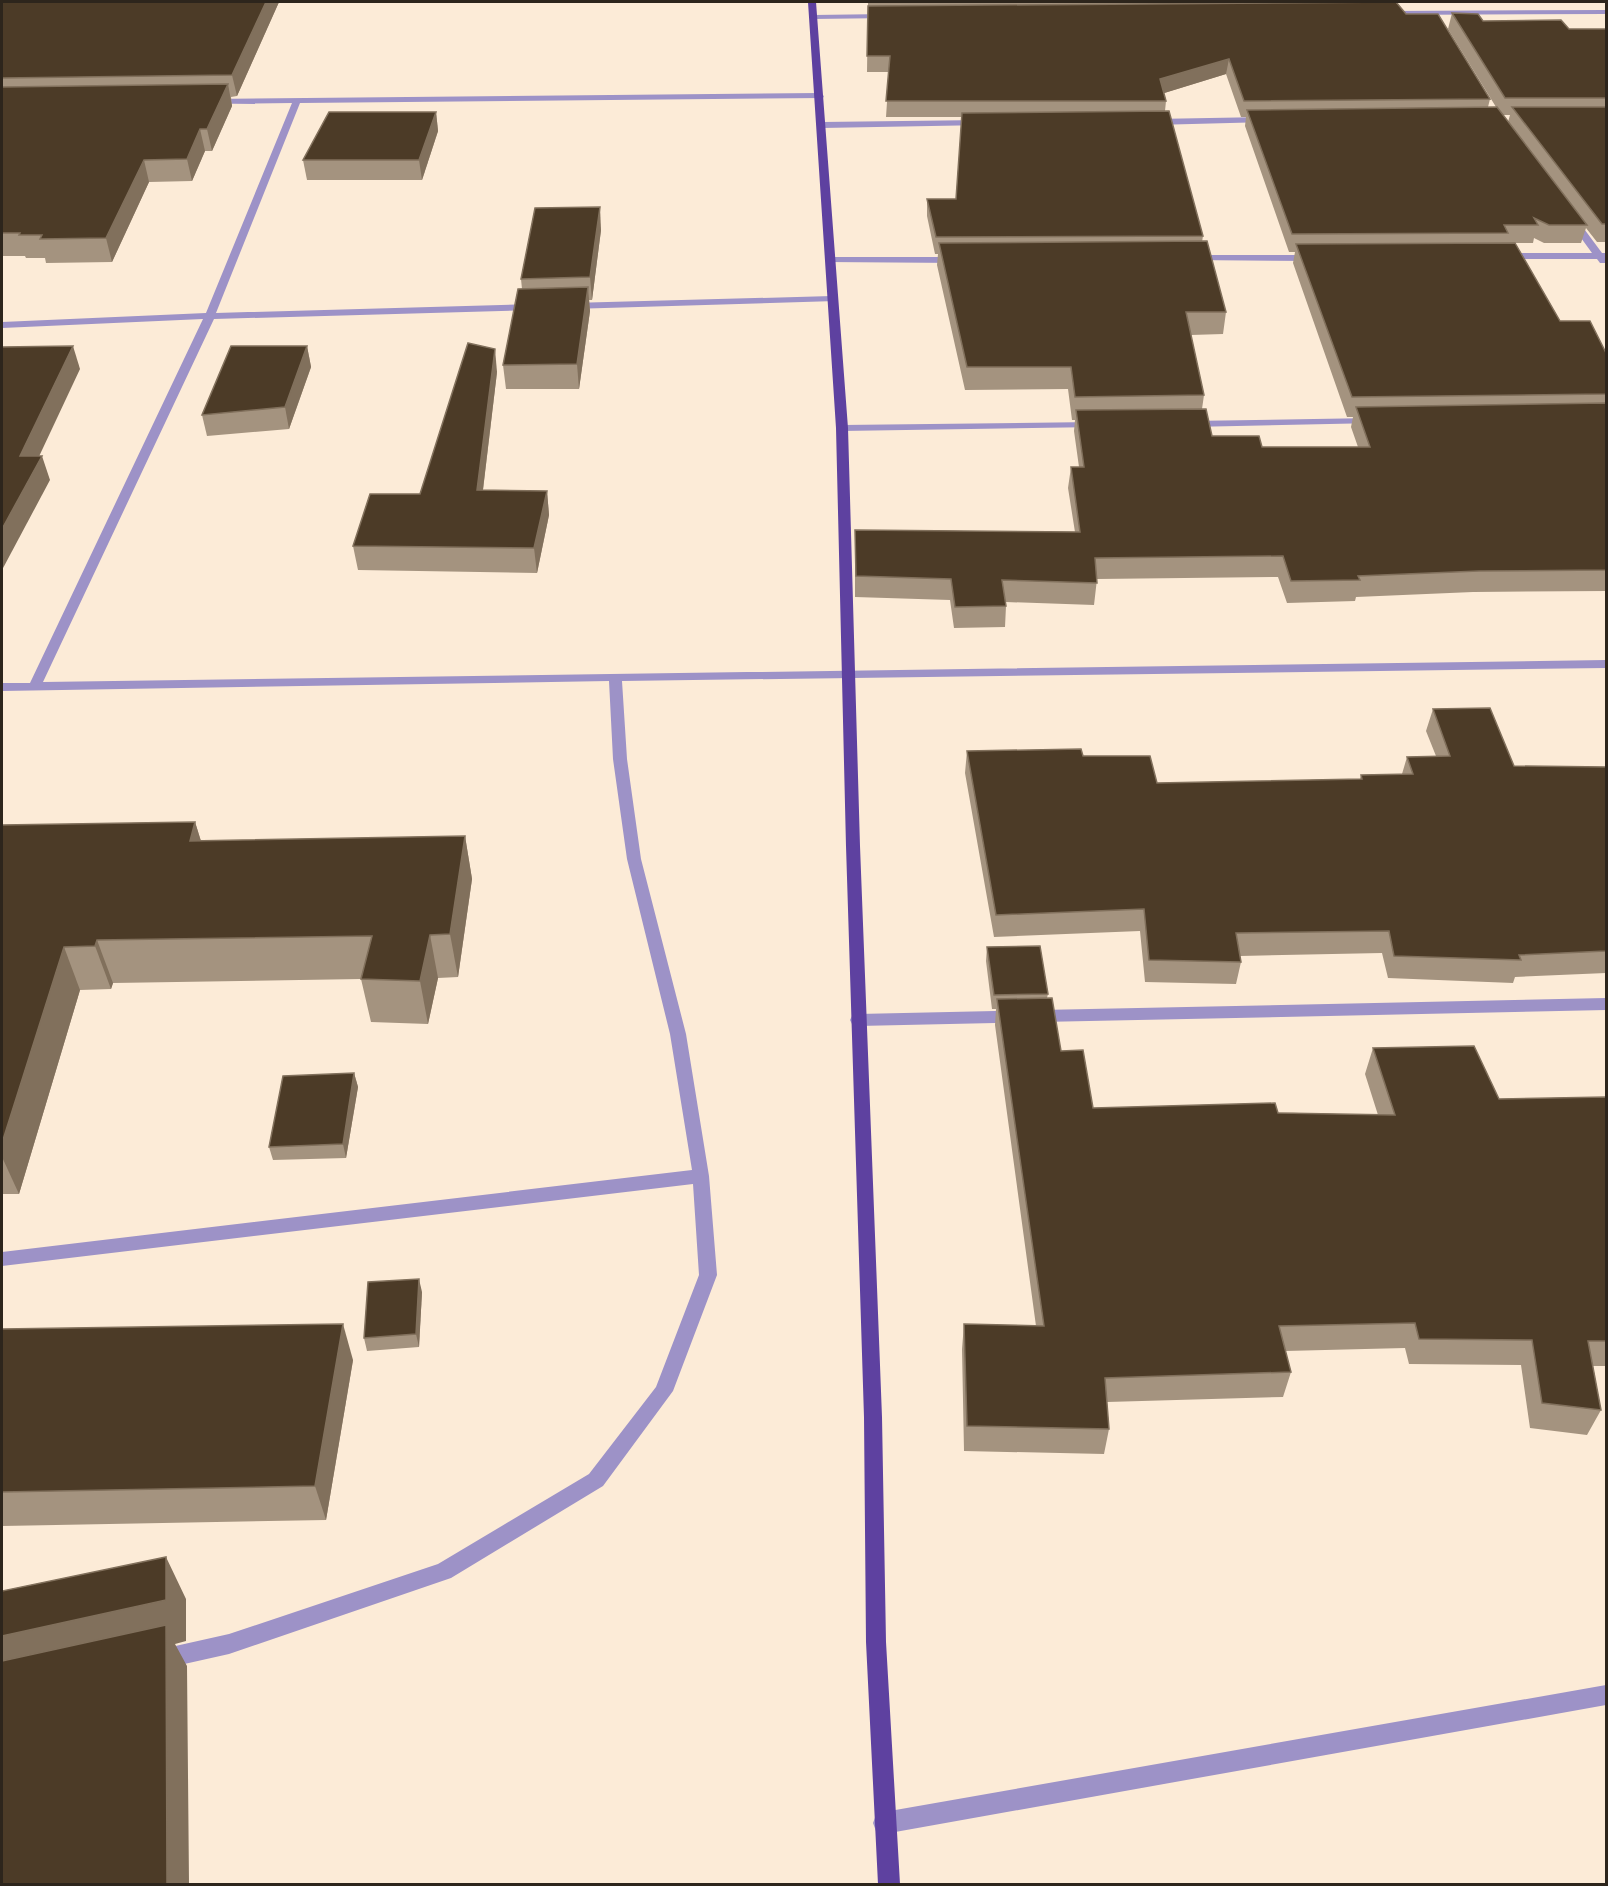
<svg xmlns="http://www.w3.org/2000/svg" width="1608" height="1886" viewBox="0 0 1608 1886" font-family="'Varela Round',sans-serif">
<rect width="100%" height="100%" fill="#fcebd7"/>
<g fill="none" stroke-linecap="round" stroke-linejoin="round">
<g fill="#9d92c7" fill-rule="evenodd">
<path d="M 1606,10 L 1606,14 L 1386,15 L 1382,13 L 1386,11 Z"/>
<path d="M 888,14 L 892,16 L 891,18 L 813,19 L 809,17 L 813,15 Z"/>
<path d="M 820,93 L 824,96 L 823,98 L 300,103 L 216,313 L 535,304 L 540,307 L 535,310 L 214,319 L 43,682 L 1606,660 L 1606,668 L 622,681 L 627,759 L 641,859 L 686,1034 L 709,1176 L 717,1275 L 673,1391 L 603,1486 L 451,1578 L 229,1654 L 162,1669 L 155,1666 L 152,1659 L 155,1652 L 162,1649 L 229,1634 L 438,1564 L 589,1474 L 656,1387 L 699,1275 L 693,1184 L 2,1266 L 2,1252 L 692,1170 L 670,1034 L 627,859 L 613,759 L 609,681 L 2,691 L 2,683 L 30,683 L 203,319 L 2,328 L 2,322 L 206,313 L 292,103 L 211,104 L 208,103 L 208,99 Z"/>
<path d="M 1265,117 L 1269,120 L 1268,122 L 1154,125 L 1150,122 L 1154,119 Z"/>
<path d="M 983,120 L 986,121 L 986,125 L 822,128 L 818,125 L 822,122 Z"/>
<path d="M 1573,217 L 1576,218 L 1602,253 L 1606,253 L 1606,263 L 1600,263 L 1597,259 L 1502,259 L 1497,256 L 1502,253 L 1592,253 L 1568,220 Z"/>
<path d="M 1193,255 L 1313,255 L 1318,258 L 1313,261 L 1190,260 L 1190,256 Z"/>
<path d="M 829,257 L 959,257 L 964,260 L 959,263 L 826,262 L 826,258 Z"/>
<path d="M 832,296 L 837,299 L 836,301 L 571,309 L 566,306 L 571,303 Z"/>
<path d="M 1373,418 L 1377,419 L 1377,423 L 1190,427 L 1185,424 L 1190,421 Z"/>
<path d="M 1094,422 L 1098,423 L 1098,427 L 842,431 L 836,428 L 842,425 Z"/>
<path d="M 1606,998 L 1606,1010 L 858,1026 L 852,1024 L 850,1020 L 852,1016 L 858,1014 Z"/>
<path d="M 1606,1685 L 1606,1705 L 884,1834 L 876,1831 L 873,1823 L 876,1815 L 884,1812 Z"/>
</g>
<path fill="#5e41a0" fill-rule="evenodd" d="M 808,2 L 816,2 L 848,428 L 860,846 L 882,1417 L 886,1642 L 900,1884 L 878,1884 L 866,1642 L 864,1417 L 846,846 L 836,428 Z"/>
</g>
<g fill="#a4937f" fill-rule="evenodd">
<path d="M 2,2 L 279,2 L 237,96 L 231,97 L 232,106 L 212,151 L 205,151 L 192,181 L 149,182 L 112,262 L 46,263 L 45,258 L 26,258 L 25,256 L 2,256 Z"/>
<path d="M 868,2 L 1387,2 L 1406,14 L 1490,99 L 1488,107 L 1496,107 L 1448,29 L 1452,13 L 1483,21 L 1569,29 L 1606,29 L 1606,242 L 1597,242 L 1586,228 L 1581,243 L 1544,243 L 1534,238 L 1533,243 L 1515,243 L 1560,321 L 1606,353 L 1606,591 L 1473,592 L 1356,597 L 1355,601 L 1287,603 L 1278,577 L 1097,579 L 1094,605 L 1006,602 L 1006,606 L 1005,627 L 954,628 L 950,600 L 855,597 L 855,530 L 1075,532 L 1068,488 L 1071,467 L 1079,467 L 1074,431 L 1075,420 L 1072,420 L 1068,389 L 965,390 L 937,265 L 938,254 L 935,254 L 927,216 L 927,199 L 956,199 L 962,117 L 886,117 L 889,72 L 867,72 ZM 1226,74 L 1241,117 L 1246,117 L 1245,126 L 1289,252 L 1295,252 L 1293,263 L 1347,417 L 1353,417 L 1351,427 L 1358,447 L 1262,447 L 1212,436 L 1202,409 L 1204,395 L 1191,335 L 1223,334 L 1226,312 L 1202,242 L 1203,236 L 1165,111 L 1166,101 L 1164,93 ZM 1503,115 L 1510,115 L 1508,122 Z"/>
<path d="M 436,112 L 438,131 L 422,180 L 307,180 L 303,160 Z"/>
<path d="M 601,230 L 592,300 L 589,300 L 590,311 L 579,389 L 506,389 L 503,365 L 522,289 L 521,279 Z"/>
<path d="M 307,346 L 311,367 L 289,429 L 207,436 L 202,415 Z"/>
<path d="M 497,372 L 483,490 L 547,491 L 549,515 L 537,573 L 358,570 L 353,546 L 420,494 Z"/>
<path d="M 1433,709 L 1514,766 L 1606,767 L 1606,973 L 1515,977 L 1513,983 L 1388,978 L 1382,953 L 1240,956 L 1241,962 L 1236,984 L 1145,982 L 1140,931 L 994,937 L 965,773 L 967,751 L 1083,756 L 1157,783 L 1360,779 L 1361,775 L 1402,774 L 1407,757 L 1436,756 L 1426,731 Z"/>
<path d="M 195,822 L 201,841 L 465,836 L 472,879 L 458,977 L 438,978 L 428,1024 L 371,1022 L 361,979 L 113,983 L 111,989 L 80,990 L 19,1194 L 2,1194 L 2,825 Z"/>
<path d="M 987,947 L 1048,994 L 1047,998 L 1061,1051 L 1093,1108 L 1378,1115 L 1365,1074 L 1373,1048 L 1499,1099 L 1606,1097 L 1606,1366 L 1593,1366 L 1601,1410 L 1587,1435 L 1530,1428 L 1521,1365 L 1409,1364 L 1405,1348 L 1285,1351 L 1291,1372 L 1283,1397 L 1107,1402 L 1109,1429 L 1104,1454 L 964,1451 L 962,1349 L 964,1324 L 1036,1326 L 995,1025 L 996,1009 L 992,1009 L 986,961 Z"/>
<path d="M 354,1073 L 358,1087 L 346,1158 L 273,1160 L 269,1147 Z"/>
<path d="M 422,1292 L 419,1347 L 367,1351 L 364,1338 Z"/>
<path d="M 2,1329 L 353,1360 L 326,1520 L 2,1526 Z"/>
</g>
<g fill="#81705c">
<path d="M 266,2 L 279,2 L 237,96 L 232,75 Z"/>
<path d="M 1229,59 L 1226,74 L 1158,95 L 1160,79 Z"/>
<path d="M 228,84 L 232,106 L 212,151 L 207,129 Z"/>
<path d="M 436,112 L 438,131 L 422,180 L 419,160 Z"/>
<path d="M 200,129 L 205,151 L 192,181 L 187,159 Z"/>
<path d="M 144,160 L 149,182 L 112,262 L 106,238 Z"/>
<path d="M 600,207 L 601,230 L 592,300 L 590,277 Z"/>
<path d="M 588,287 L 590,311 L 579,389 L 577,364 Z"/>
<path d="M 73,346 L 80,369 L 28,480 L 20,456 Z"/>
<path d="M 307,346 L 311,367 L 289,429 L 285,407 Z"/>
<path d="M 495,349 L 497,372 L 480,514 L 477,490 Z"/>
<path d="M 42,456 L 50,480 L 2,570 L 2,529 Z"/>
<path d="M 547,491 L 549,515 L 537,573 L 534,548 Z"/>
<path d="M 195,822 L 208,864 L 190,841 Z"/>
<path d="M 465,836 L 472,879 L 458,977 L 450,934 Z"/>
<path d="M 430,935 L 438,978 L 428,1024 L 420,981 Z"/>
<path d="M 97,940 L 113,983 L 111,989 L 95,946 Z"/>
<path d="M 64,947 L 80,990 L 19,1194 L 2,1157 L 2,1143 Z"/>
<path d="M 354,1073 L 358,1087 L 346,1158 L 343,1144 Z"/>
<path d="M 419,1279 L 422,1292 L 419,1347 L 416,1334 Z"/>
<path d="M 343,1324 L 353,1360 L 326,1520 L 315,1486 Z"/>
<path d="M 166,1557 L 186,1599 L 186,1641 L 175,1644 L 187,1666 L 189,1884 L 167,1884 L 2,1683 L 2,1636 Z"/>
</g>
<g fill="#4c3b27" stroke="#81705c" stroke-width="1.5">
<path d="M 2,2 L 266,2 L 232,75 L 2,78 Z"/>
<path d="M 1396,2 L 1406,14 L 1438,14 L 1490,99 L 1244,101 L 1229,59 L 1160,79 L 1166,101 L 886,101 L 890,56 L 867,56 L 868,6 Z"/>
<path d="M 1452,13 L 1478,14 L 1483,21 L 1561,20 L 1569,29 L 1606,29 L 1606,98 L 1505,98 Z"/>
<path d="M 228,84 L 207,129 L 200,129 L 187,159 L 144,160 L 106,238 L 40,239 L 42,235 L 19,235 L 20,233 L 2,233 L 2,87 Z"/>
<path d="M 1497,107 L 1587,225 L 1549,225 L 1534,218 L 1538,225 L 1504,225 L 1508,233 L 1292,234 L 1247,110 Z"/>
<path d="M 1512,107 L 1606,107 L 1606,224 L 1602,224 Z"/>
<path d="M 1169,111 L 1203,236 L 936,237 L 927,199 L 956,199 L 962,113 Z"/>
<path d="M 329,112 L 436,112 L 419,160 L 303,160 Z"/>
<path d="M 600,207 L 590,277 L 521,279 L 535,208 Z"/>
<path d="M 1207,241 L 1226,312 L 1186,312 L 1204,395 L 1075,397 L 1071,367 L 967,367 L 939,243 Z"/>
<path d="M 1515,243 L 1560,321 L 1590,321 L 1606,353 L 1606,394 L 1352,397 L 1296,244 Z"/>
<path d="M 588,287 L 577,364 L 503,365 L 518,289 Z"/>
<path d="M 468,343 L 495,349 L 477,490 L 547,491 L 534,548 L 353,546 L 370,494 L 420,494 Z"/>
<path d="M 73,346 L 20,456 L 42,456 L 2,529 L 2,347 Z"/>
<path d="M 231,346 L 307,346 L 285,407 L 202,415 Z"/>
<path d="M 1606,403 L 1606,570 L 1479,571 L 1358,576 L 1360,580 L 1291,581 L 1283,556 L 1095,558 L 1097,583 L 1002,580 L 1006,606 L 955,607 L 951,579 L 856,576 L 855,530 L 1080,532 L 1071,467 L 1084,467 L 1076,410 L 1206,409 L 1212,436 L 1259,436 L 1262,447 L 1370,447 L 1356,407 Z"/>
<path d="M 1490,708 L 1514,766 L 1606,767 L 1606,951 L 1519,955 L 1521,960 L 1394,956 L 1389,931 L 1236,933 L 1241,962 L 1149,960 L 1144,909 L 996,915 L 967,751 L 1081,749 L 1083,756 L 1150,756 L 1157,783 L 1362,779 L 1361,775 L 1413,774 L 1407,757 L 1450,756 L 1433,709 Z"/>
<path d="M 195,822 L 190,841 L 465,836 L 450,934 L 430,935 L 420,981 L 361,979 L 372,936 L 97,940 L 95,946 L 64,947 L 2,1143 L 2,825 Z"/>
<path d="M 1040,946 L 1048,994 L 994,995 L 987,947 Z"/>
<path d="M 1052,998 L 1061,1051 L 1083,1050 L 1093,1108 L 1275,1103 L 1278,1113 L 1395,1115 L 1373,1048 L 1474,1046 L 1499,1099 L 1606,1097 L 1606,1341 L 1588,1341 L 1601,1410 L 1542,1403 L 1532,1340 L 1419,1339 L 1415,1323 L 1279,1326 L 1291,1372 L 1105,1378 L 1109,1429 L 967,1426 L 964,1324 L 1044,1326 L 997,999 Z"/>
<path d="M 354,1073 L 343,1144 L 269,1147 L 283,1076 Z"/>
<path d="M 419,1279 L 416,1334 L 364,1338 L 368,1282 Z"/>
<path d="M 343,1324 L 315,1486 L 2,1492 L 2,1329 Z"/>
<path d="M 166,1557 L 166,1600 L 2,1636 L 2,1591 Z"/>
<path d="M 166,1625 L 167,1884 L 2,1884 L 2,1661 Z"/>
</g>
<rect width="1608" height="1886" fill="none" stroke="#2d251c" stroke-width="6"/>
</svg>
